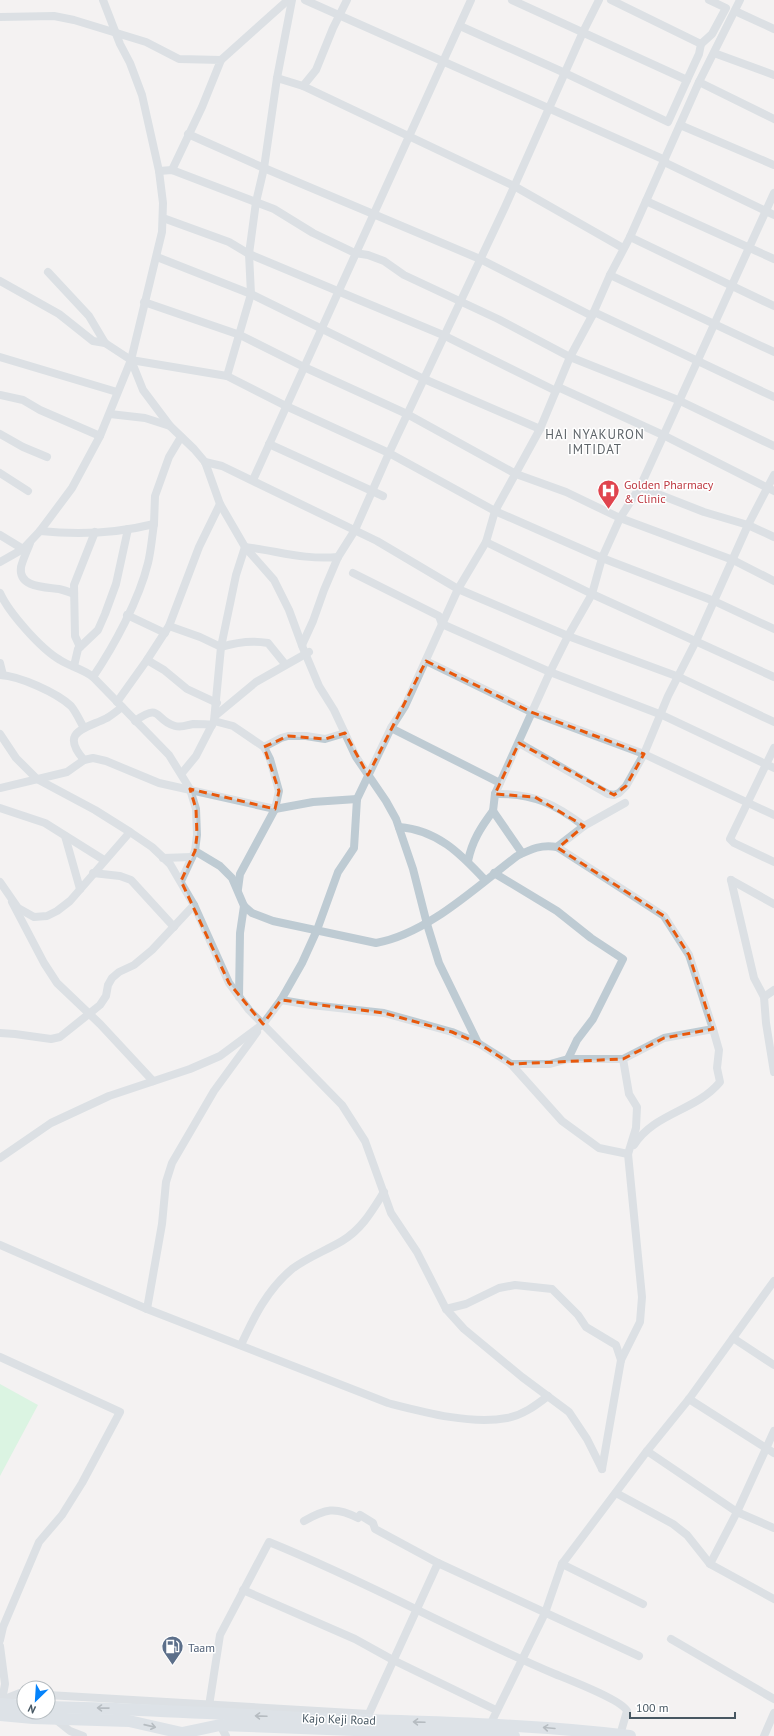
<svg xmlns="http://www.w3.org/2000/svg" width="774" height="1736" viewBox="0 0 774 1736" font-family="'PT Sans',sans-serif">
<rect width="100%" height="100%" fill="#f4f2f2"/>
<path fill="#bdf5ce" d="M 0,1384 L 38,1405 L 0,1476 Z"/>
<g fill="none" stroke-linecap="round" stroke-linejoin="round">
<g stroke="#becbd3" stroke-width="8">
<path d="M 305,0 L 665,160"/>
<path d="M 512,0 L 687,80 L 699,54 L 701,44 L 611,0"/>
<path d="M 735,11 L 774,29"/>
<path d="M 0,17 L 54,16 L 74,20 L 146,42 L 179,59 L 221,60 L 202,107 L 172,170"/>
<path d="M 460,26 L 565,73 L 668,122 L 687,80"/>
<path d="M 701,44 L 712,34 L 726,8 L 709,0"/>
<path d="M 714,53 L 774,75"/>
<path d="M 221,60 L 288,0"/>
<path d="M 277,78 L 303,86 L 514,186 L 623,248"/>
<path d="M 699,82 L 774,119"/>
<path d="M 303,86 L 316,70 L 333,28 L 347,0"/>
<path d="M 680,125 L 774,165"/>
<path d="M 188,134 L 264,168 L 480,259 L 592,316"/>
<path d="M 664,162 L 774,215"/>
<path d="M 159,171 L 172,170 L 274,209 L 313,233 L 355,253 L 368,255 L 384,261 L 404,275 L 498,319 L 570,357 L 678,400 L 774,446"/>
<path d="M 646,201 L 774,259"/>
<path d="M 163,218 L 229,242 L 249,254 L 443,335 L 556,391"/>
<path d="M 630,237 L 774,306"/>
<path d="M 157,257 L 251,294 L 424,379 L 540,429"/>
<path d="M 48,272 L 89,316 L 105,343 L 131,360 L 227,376 L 251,294 L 249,254 L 256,202 L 264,168 L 277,78 L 292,0"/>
<path d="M 610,275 L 774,352"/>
<path d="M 0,281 L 59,314 L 93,341 L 105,343"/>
<path d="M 144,302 L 240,335 L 304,367 L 407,414 L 516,474 L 566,492 L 620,518 L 733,560 L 774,581"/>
<path d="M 594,312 L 774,397"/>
<path d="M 0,357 L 117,392"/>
<path d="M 131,360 L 143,390 L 170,426"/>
<path d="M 227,376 L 286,406 L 389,453 L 495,511 L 602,558 L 714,601 L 774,629"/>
<path d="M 558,387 L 663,435 L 774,491"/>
<path d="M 0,395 L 23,400 L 40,410 L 100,436"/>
<path d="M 110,414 L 145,418 L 170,426 L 194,449 L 205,462 L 220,504 L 245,547 L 274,580 L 289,610 L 303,648 L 319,686 L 334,710 L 356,757 L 386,801 L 396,819 L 413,869 L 427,924 L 439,963 L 478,1043"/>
<path d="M 0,434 L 23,447 L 47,457"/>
<path d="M 269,444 L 383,496"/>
<path d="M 205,462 L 222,466 L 377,541 L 458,589 L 568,636 L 679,677 L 774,722"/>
<path d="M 0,473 L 28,491"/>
<path d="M 253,480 C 325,320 399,161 471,0"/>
<path d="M 640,487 L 704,512 L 748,525 L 774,537"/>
<path d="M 154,524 L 155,496 L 169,457 L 181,437"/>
<path d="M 40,531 C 78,535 118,533 154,524 C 152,537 151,551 148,563 C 139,600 114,646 93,677"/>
<path d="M 0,535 L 23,549"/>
<path d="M 486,542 L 592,594 L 774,677"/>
<path d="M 30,543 C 27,551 23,559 21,567 C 18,588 46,587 59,589 C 64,590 69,592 74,594"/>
<path d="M 0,562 L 23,549 L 40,531 L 72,488 L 100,436 L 131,360 L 162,232 L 163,203 L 159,171 L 142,95 L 130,63 L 120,44 L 103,0"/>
<path d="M 353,573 L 439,616 L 442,624 L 550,672 L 662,715 L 774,768"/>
<path d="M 0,593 C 9,613 41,649 60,660 C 71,667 83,669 93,677 L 169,755 L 190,789 L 196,809 L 197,835 L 195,851 L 181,881"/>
<path d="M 127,615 L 165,633"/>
<path d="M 169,626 L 200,637 L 221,647 C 237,642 252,640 268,643 L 285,664"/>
<path d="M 302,645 L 313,621 L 324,590 L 338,557 L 355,530 L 389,453 L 505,207 L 583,32 L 599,0"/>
<path d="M 80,647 L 75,636 L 74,585 L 95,532"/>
<path d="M 147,660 L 164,670 L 187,689 L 217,703"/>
<path d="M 426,661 L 531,712 L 644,754 L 774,815"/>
<path d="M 0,663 L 3,675"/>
<path d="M 74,666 L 78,649 L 98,630 L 105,614 L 116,584 L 128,529"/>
<path d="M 0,675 C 20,676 57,693 71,706 C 76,712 80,721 84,728"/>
<path d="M 117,702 L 147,660 L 169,626 L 199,547 L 220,504"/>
<path d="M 215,716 L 256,682 L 309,652"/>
<path d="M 135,721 C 162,702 154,720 175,726 C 182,728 187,725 193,724 C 200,724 206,724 212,725"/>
<path d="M 214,721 L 233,726 L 264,747 L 270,759 L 279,791 L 275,809 L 240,874 L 238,889"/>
<path d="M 391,728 L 500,783"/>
<path d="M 0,734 L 16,758 L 37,779 L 95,810 L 130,832 L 152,847 L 170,864 L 194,905 L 229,983 L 249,1010 L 342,1105 L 365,1141 L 391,1213 L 417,1252 L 446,1309 L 464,1329 L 522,1377 L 569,1412 L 587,1439 L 602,1469"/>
<path d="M 519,743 L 608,794 L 614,795 L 619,793 L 626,786 L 644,754 L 668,696 L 696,641 L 748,525 L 774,475"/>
<path d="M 264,747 L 281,738 L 288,736 L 306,736 L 325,739 L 345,733"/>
<path d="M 774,748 L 730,839 L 734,843 L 774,862"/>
<path d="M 84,760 C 59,731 85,729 107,718 C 112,715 117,711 122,707"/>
<path d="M 182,773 L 196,756 L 214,721 L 221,647 L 236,575 L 245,547 C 279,551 303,560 338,557"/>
<path d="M 0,788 L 67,772 L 84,760 L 93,758 L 106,761 L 159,783 L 275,809 L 313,802 L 357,799"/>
<path d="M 495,794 C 533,793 555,804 584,826"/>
<path d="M 0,808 L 45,823 L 104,860"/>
<path d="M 399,827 C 437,830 460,853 485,880"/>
<path d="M 65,836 L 80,889"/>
<path d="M 557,847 L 584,826 L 625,803"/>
<path d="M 195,851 L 220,866 L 232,878 L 244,906 L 252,913 L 273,921 L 376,943 C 427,934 476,887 517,856 C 531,849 542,844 557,847 L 664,916 L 689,955 L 713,1029 L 664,1038 L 623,1059 L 629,1094 L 637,1107 L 636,1128 L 628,1154"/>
<path d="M 522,853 L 493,811 L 495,794 L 550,672 L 568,636 L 592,594 L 602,558 L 620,518 L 640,487 L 774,193"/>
<path d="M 163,858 L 192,857"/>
<path d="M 468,861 C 472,841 481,827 493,811"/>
<path d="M 93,873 L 120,876 L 131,880 L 174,927"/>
<path d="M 494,873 L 557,911 L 591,938 L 623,959 L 593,1019 L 577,1040 L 568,1059"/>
<path d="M 731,880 L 754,978 L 764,997 L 766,1023 L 774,1072"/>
<path d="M 731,880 L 774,904"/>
<path d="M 0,882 L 18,908 L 34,917 L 47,916 L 57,911 L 70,901 L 130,832"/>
<path d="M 12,902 L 44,963 L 57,983 L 100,1024 L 153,1081"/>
<path d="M 239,997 L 240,933 L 244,906"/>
<path d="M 764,997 L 774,990"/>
<path d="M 281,1000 L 311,1005 L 384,1013 L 452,1032 L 478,1043 L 511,1064 L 562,1121 L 599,1148 L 628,1154 L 642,1297 L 640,1322 L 621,1360 L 602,1469"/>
<path d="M 0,1033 L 15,1034 L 51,1039 L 60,1037 L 100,1005 L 106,996 L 108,985 L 112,978 L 119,972 L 134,965 L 152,950 L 194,905"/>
<path d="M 511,1064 L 550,1064 L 568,1059 L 623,1059"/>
<path d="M 634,1145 C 654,1113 696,1111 720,1082 L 717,1068 L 719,1050 L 713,1029"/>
<path d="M 0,1158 L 51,1123 L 109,1096 L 190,1069 L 220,1056 L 263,1024 L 281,1000 L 302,963 L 317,930 L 338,872 L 354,848 L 357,799 L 391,728 L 405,706 L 458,589 L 486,542 L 495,511 L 540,429 L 570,357 L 592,316 L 610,275 L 630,237 L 699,82 L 740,0"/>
<path d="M 0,1245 L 147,1309 L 388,1403 C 423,1412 471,1425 507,1418 C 523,1415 535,1406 548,1396"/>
<path d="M 147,1309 L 162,1224 L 166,1182 L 172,1163 L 214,1091 L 257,1032"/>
<path d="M 446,1309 L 466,1304 L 499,1288 L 515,1285 L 552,1289 L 578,1315 L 586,1327 L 616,1345 L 621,1360"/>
<path d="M 733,1338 L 774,1365"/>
<path d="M 241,1345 C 254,1317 267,1290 292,1269 C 308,1257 325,1251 342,1241 C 362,1229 372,1211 384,1192"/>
<path d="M 0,1357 L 120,1412 L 82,1483 L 62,1515 L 39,1542 L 3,1627 L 0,1640"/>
<path d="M 689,1399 L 774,1453"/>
<path d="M 647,1451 L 737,1512 L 774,1528"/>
<path d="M 616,1493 L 673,1524 L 687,1535 L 710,1564 L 774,1599"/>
<path d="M 304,1521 C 325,1509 335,1506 358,1518 L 360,1515 L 373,1523 L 375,1529 L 438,1563 L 639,1656"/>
<path d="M 562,1564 L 643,1604"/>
<path d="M 710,1564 L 737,1512 L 774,1431"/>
<path d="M 243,1590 L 355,1639 L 393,1660 L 496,1710"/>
<path d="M 671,1639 L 774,1699"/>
<path d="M 0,1646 L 5,1684 L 2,1700"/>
<path d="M 48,1695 L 369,1714"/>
<path d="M 2,1700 L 20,1693 L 24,1693"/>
<path d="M 209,1706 L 220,1635 L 269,1542 C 366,1581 458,1633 555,1674 C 567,1679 622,1700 627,1711 L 620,1735"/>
<path d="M 367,1718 L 438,1563"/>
<path d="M 55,1719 L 70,1731 L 83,1736"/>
<path d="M 220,1725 L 226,1736"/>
<path d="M 490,1725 L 545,1613 L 562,1564 L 647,1451 L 689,1399 L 774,1281"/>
<path d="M 764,1736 L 774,1713"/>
</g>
<g stroke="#c1cfda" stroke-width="12">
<path d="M 0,1704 L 24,1706"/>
<path d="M 48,1707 C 143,1709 237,1715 331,1719 C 431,1722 531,1724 630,1736"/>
<path d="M 0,1715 L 33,1718 L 129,1721 L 182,1733 L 220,1725 L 514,1736"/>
</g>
</g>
<defs><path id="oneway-shaft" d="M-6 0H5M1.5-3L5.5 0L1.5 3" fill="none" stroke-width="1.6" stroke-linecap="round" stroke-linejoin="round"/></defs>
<g stroke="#6c7b86">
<use href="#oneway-shaft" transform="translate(103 1708) rotate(-179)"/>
<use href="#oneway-shaft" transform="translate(261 1716) rotate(-178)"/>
<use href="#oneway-shaft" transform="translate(419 1722) rotate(-178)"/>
<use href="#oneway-shaft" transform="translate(150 1726) rotate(13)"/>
<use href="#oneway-shaft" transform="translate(549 1728) rotate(-175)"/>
</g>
<path d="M0 0H774V1736H0ZM 426,661 L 531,712 L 644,754 L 626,786 L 614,795 L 519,743 L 495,794 L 535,797 L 584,826 L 558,848 L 664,916 L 689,955 L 713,1029 L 664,1038 L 623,1059 L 511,1064 L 478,1043 L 452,1032 L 384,1013 L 281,1000 L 263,1024 L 229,983 L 181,881 L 195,851 L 197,835 L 196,809 L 190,789 L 275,809 L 279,791 L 264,747 L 288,736 L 325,739 L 345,733 L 368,775 Z" fill="#f4f2f2" fill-opacity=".55" fill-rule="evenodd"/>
<path fill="none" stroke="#e8590c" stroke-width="3" stroke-dasharray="8 5" stroke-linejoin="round" d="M 426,661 L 531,712 L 644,754 L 626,786 L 614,795 L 519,743 L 495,794 L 535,797 L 584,826 L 558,848 L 664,916 L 689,955 L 713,1029 L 664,1038 L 623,1059 L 511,1064 L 478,1043 L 452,1032 L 384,1013 L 281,1000 L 263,1024 L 229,983 L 181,881 L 195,851 L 197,835 L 196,809 L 190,789 L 275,809 L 279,791 L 264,747 L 288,736 L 325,739 L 345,733 L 368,775 Z"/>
<defs>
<symbol id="hospital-pin" viewBox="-11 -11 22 30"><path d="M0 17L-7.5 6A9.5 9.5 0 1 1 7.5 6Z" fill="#e0444e" stroke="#fff"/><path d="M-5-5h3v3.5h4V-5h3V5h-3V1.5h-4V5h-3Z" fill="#fff"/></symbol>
<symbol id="fuel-pin" viewBox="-11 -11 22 30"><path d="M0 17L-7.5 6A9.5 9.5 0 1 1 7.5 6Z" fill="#5c6f8a" stroke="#fff"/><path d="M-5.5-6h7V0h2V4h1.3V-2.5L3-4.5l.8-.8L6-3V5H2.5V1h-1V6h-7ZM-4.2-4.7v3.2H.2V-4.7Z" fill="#fff"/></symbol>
</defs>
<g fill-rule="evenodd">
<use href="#hospital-pin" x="596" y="478" width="25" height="34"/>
<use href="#fuel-pin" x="160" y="1634" width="25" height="34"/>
</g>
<g text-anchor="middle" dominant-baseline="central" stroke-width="3" stroke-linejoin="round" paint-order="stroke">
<g font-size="12" fill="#be3a42" stroke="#fff" text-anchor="start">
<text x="624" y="484">Golden Pharmacy<tspan x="624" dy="14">&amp; Clinic</tspan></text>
</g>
<g font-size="12" fill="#4e5e75" stroke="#fff" text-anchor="start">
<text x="188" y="1647">Taam</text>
</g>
<g font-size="12" fill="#475762" stroke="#fff">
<text transform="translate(339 1719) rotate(2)">Kajo Keji Road</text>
</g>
<g font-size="13" letter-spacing="1" fill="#5d6368" stroke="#fff">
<text x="595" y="434">HAI NYAKURON<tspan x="595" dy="15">IMTIDAT</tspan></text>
</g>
</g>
<g transform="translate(36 1700) rotate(205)"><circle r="19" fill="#ffffff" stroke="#b5bcc0"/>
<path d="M0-3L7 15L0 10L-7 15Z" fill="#0583fb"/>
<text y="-6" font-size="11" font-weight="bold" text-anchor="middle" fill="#475762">N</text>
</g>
<path d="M630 1712v6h105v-6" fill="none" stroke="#475762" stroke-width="2"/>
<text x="636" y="1712" font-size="12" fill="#475762" stroke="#ffffff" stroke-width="3" paint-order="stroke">100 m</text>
</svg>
